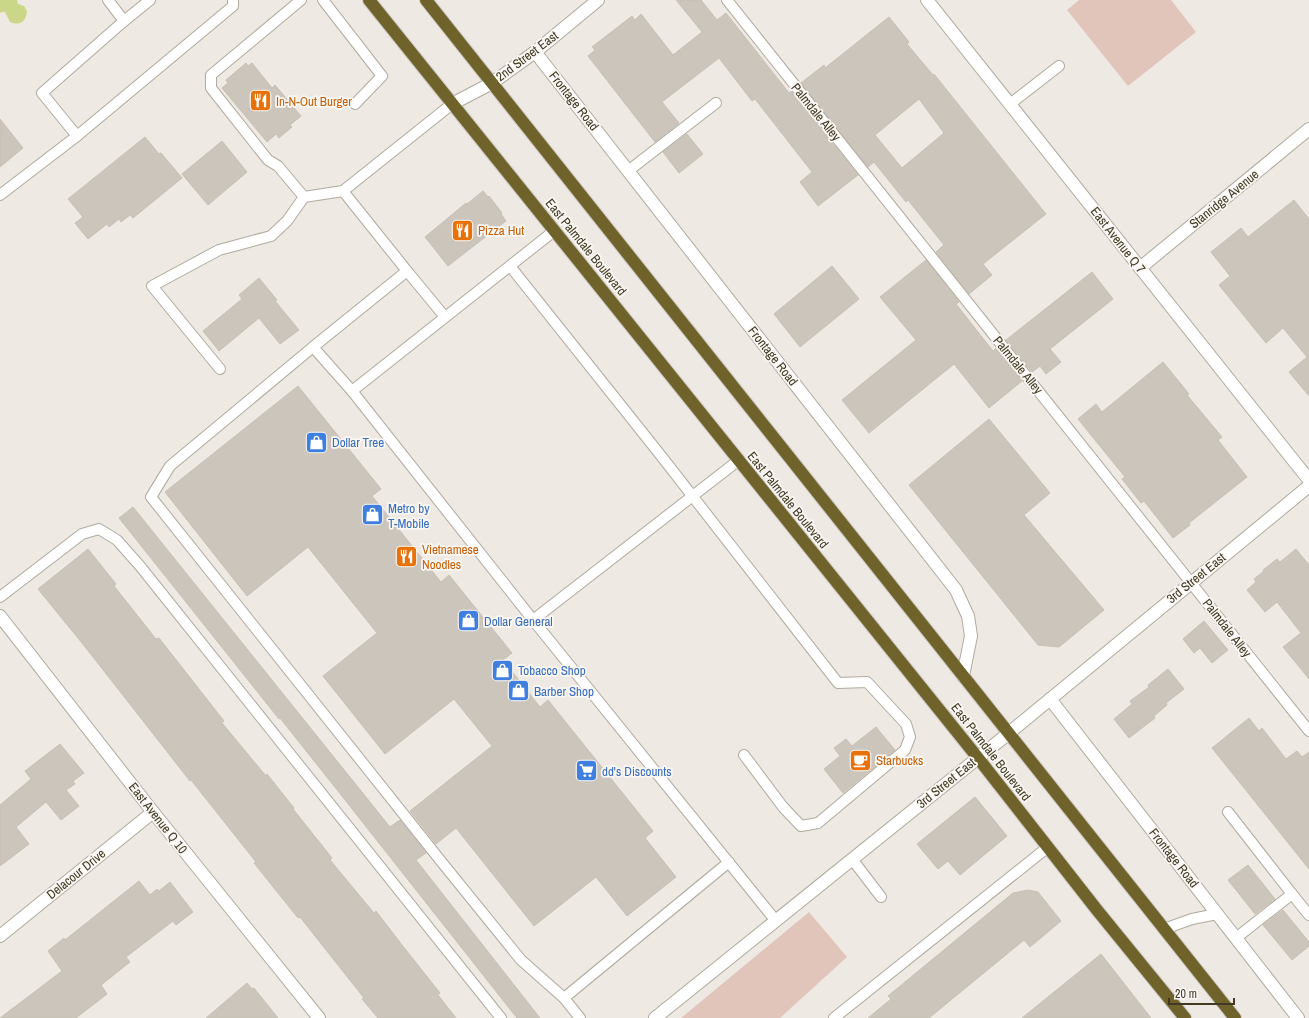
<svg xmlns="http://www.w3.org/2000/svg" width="1309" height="1018" viewBox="0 0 1309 1018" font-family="'Archivo Narrow',sans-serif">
<rect width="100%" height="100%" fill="#eee9e3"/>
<g fill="#e1c5bb">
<path d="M 1079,0 L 1171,0 L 1196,32 L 1128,86 L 1067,10 Z"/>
<path d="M 809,912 L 847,957 L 780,1018 L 681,1018 Z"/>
</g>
<path fill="#cad788" d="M 0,0 L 17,0 L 18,4 L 24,6 L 27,11 C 26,22 20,26 10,22 L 5,12 L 2,12 L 0,13 Z"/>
<g fill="#ccc5bb" stroke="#c8c0b5" fill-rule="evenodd">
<path d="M 676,0 L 701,0 L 717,20 L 726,13 L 789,93 L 791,91 L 858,175 L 818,206 L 800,182 L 812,172 L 755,99 L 752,101 L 719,58 L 662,102 L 679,123 L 655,142 L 588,56 L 595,50 L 592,47 L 632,16 L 635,20 L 641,14 L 673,55 L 702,32 Z"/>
<path d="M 889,17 L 909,42 L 907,44 L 933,75 L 934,74 L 1046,214 L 983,264 L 992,275 L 969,294 L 936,252 L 944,245 L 908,200 L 906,202 L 874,162 L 868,167 L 801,83 L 824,65 L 825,68 ZM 919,99 L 944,133 L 902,168 L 875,135 Z"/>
<path d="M 246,63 L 248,66 L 252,63 L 272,88 L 275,85 L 301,116 L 290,125 L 292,127 L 279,138 L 276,134 L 267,142 L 222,88 L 228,83 L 226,80 Z"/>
<path d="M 0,119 L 23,148 L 0,167 Z"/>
<path d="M 687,134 L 703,154 L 679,173 L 663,152 Z"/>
<path d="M 145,137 L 159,154 L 161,153 L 182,178 L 133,218 L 130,215 L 121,222 L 119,219 L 109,227 L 107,224 L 88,239 L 75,223 L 83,217 L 68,199 Z"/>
<path d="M 222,141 L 247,172 L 208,205 L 182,174 Z"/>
<path d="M 483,191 L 488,197 L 489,196 L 502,213 L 501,214 L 506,221 L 448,266 L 425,237 L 466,203 L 467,204 Z"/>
<path d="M 1294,200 L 1309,219 L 1309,396 L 1289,372 L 1307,357 L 1283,328 L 1266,343 L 1219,285 L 1230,276 L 1211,252 L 1241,228 L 1248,237 Z"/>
<path d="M 926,260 L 959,302 L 956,304 L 993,351 L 996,348 L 1022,381 L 989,408 L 954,364 L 869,433 L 842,400 L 916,340 L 880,297 Z"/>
<path d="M 832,266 L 859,299 L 800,347 L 774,314 Z"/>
<path d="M 1092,272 L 1113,299 L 1050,349 L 1061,362 L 1046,374 L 1040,366 L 1032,372 L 1006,340 Z"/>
<path d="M 259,278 L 277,300 L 275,301 L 299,330 L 280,344 L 259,318 L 219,351 L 203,331 L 242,299 L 239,295 Z"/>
<path d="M 1163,362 L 1189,394 L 1187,395 L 1222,437 L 1218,440 L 1247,477 L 1189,523 L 1190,525 L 1173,538 L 1144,501 L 1141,503 L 1122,479 L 1125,477 L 1078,419 L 1096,404 L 1102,412 Z"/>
<path d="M 298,386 L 381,489 L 372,496 L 441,582 L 449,575 L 512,653 L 503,660 L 540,707 L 548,700 L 653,831 L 645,838 L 676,877 L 627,916 L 596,877 L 534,926 L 456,828 L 436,844 L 410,811 L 492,746 L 454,699 L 385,754 L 323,676 L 377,633 L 308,547 L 247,596 L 165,492 Z"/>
<path d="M 989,419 L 1050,493 L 1024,515 L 1104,610 L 1059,647 L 1038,645 L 909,485 Z"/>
<path d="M 133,507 L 390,827 L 400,820 L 426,853 L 416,860 L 540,1018 L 517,1018 L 334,786 L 280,718 L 279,719 L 119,518 Z"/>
<path d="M 88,549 L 116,584 L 114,586 L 156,639 L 159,638 L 224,721 L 222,723 L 266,776 L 267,774 L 294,808 L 293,809 L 332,858 L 330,860 L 374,913 L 376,911 L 402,945 L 440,993 L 438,995 L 456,1018 L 378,1018 L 362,999 L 364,998 L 300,917 L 298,918 L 254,863 L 256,862 L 191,780 L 190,781 L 82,643 L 38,589 Z"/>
<path d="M 1296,549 L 1309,565 L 1309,679 L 1283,647 L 1301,633 L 1277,602 L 1265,612 L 1247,590 L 1256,582 L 1254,579 L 1264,571 L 1263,570 L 1277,559 L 1280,562 Z"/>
<path d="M 1204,621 L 1228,650 L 1212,663 L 1200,648 L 1194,653 L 1183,639 Z"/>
<path d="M 1168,669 L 1184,689 L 1166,703 L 1167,705 L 1154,716 L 1155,718 L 1129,738 L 1114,719 L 1132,704 L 1130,701 L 1149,687 L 1148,685 Z"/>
<path d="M 1249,718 L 1259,731 L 1262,728 L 1286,759 L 1297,751 L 1302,757 L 1309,752 L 1309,869 L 1212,748 Z"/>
<path d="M 876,727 L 895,750 L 843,793 L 824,769 L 840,756 L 834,748 L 846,739 L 852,746 Z"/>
<path d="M 60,744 L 84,773 L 73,781 L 75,784 L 66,790 L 79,806 L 61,820 L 46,802 L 16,827 L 29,844 L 0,866 L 0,805 L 31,779 L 25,771 Z"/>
<path d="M 975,797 L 1007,836 L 960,875 L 948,861 L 938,869 L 917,844 Z"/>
<path d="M 1248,865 L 1275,899 L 1255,914 L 1228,880 Z"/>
<path d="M 139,881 L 150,895 L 157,889 L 159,891 L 170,882 L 193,912 L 176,925 L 173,921 L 126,957 L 130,962 L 101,985 L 107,994 L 76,1018 L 0,1018 L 62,971 L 48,951 L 64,938 L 65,940 Z"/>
<path d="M 1028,890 L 1038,892 L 1061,921 L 1030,947 L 1024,940 L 929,1018 L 868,1018 L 891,999 L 888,996 L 1013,893 Z"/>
<path d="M 1283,910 L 1309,942 L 1309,946 L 1292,960 L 1263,925 Z"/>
<path d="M 1101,954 L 1151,1018 L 1022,1018 Z"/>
<path d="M 247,983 L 252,989 L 254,988 L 278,1018 L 206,1018 Z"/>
</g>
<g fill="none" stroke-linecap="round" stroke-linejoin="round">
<defs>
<g id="lane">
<path d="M 108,0 L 124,21 L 42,93 L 77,136 L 233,6 L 233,0"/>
<path d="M 301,0 L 211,75 L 211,88 L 268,160 L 278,166 L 304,197 L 343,191"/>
<path d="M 323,0 L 382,76 L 355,104"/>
<path d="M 727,0 L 1309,731"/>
<path d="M 124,21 L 150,0"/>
<path d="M 1010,104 L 1059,66"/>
<path d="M 628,171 L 716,103"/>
<path d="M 0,195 L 77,136"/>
<path d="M 510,266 L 662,457 L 838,683 L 867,682 L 906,724 L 910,737 L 905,750 L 818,823 L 801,826 L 783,807 L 744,755"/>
<path d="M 407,271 L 445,317"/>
<path d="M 313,347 L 170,466 L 151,497 L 444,865 L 521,960 L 564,998"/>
<path d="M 220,369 L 152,286 L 219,250 L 271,236 L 287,221 L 304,197"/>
<path d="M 352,391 L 313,347 L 407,271 L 343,191 L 452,104"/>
<path d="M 739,460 L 533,620 L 776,921"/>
<path d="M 0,597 L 82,534 L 99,529 L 117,540 L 140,566 L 501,1018"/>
<path d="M 533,620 L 352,391 L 554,231"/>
<path d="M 1228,812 L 1292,894"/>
<path d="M 852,859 L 881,897"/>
<path d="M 1164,929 L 1192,919 L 1217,914"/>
<path d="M 1236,938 L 1292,894 L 1309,915"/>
<path d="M 580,1018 L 564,998 L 729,862"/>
<path d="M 834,1018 L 1048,847"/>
</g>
<g id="street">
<path d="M 927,0 L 1309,480"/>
<path d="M 535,52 L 956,590 L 968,616 L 971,636 L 963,676"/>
<path d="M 452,104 L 492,83 L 535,52 L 598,0"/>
<path d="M 1140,268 L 1309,129"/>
<path d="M 0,616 L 153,812 L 319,1018"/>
<path d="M 1050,699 L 1298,1018"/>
<path d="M 0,936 L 153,812"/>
<path d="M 655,1018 L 1009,733 L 1309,486"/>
</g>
<g id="highway">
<path d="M 369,0 L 978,758 L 1097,910 L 1185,1018"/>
<path d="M 426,0 L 1235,1018"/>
</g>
</defs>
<use href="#lane" stroke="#b0aa9d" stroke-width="12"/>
<use href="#street" stroke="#b0aa9d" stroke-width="14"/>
<use href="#highway" stroke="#cac8c1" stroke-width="14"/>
<use href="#lane" stroke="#fff" stroke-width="10"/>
<use href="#street" stroke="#fff" stroke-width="12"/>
<use href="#highway" stroke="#70622b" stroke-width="12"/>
</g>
<defs>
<symbol id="restaurant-square" viewBox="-11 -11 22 22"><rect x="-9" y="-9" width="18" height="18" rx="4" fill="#e8710a" stroke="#faf7f4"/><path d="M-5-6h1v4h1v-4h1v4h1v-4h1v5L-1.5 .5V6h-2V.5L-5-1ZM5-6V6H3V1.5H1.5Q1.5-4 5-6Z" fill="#fff"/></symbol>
<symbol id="shop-square" viewBox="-11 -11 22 22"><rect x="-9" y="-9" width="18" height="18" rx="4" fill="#3f7fe0" stroke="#faf7f4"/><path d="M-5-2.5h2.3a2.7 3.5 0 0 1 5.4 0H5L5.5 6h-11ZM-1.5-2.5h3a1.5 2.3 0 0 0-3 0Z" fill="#fff"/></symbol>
<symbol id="cafe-square" viewBox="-11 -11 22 22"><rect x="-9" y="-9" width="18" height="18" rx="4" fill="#e8710a" stroke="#faf7f4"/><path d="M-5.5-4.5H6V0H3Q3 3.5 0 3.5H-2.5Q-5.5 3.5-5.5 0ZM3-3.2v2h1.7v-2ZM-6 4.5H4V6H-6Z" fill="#fff"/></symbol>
<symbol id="supermarket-square" viewBox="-11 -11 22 22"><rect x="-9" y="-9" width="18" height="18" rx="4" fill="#3f7fe0" stroke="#faf7f4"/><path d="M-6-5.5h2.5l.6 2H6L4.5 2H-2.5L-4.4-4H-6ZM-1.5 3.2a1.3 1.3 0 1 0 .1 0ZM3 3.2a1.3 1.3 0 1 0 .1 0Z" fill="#fff"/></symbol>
</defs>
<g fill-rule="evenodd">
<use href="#restaurant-square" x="248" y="88" width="25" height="25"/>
<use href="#restaurant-square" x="450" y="218" width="25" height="25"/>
<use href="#shop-square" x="304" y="430" width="25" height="25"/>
<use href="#shop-square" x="360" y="502" width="25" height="25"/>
<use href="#restaurant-square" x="394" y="544" width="25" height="25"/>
<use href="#shop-square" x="456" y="608" width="25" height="25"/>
<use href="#shop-square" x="490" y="658" width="25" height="25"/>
<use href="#shop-square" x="506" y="678" width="25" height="25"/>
<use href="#cafe-square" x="848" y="748" width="25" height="25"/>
<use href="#supermarket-square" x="574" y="758" width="25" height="25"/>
</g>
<g text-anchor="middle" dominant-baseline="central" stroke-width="3.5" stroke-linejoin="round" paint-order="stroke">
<g font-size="13" fill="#413921" stroke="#faf7f4">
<text transform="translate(527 56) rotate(-37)">2nd Street East</text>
<text transform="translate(574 101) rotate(52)">Frontage Road</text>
<text transform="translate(816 112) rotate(51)">Palmdale Alley</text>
<text transform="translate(1224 199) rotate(-39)">Stanridge Avenue</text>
<text transform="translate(1118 240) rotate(52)">East Avenue Q 7</text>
<text transform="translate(586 247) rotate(51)">East Palmdale Boulevard</text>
<text transform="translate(773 356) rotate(52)">Frontage Road</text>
<text transform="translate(1018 365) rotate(51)">Palmdale Alley</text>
<text transform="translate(788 500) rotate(51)">East Palmdale Boulevard</text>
<text transform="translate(1196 578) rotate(-39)">3rd Street East</text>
<text transform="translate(1227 628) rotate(52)">Palmdale Alley</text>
<text transform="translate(991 752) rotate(52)">East Palmdale Boulevard</text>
<text transform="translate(946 783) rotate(-39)">3rd Street East</text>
<text transform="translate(158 818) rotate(52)">East Avenue Q 10</text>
<text transform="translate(1174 858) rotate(52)">Frontage Road</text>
<text transform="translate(76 874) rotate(-39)">Delacour Drive</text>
</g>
<g font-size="13" fill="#c56008" stroke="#faf7f4" text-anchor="start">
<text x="276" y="101">In-N-Out Burger</text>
<text x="478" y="230">Pizza Hut</text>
<text x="422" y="549">Vietnamese<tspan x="422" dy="15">Noodles</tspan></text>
<text x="876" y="760">Starbucks</text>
</g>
<g font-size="13" fill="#366cbe" stroke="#faf7f4" text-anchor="start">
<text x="332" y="442">Dollar Tree</text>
<text x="388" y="508">Metro by<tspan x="388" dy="15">T-Mobile</tspan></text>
<text x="484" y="621">Dollar General</text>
<text x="518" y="670">Tobacco Shop</text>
<text x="534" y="691">Barber Shop</text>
<text x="602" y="771">dd's Discounts</text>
</g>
</g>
<path d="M1169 998v6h65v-6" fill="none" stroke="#413921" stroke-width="2"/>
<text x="1175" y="998" font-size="12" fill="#413921" stroke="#faf7f4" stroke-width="3" paint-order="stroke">20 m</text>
</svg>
